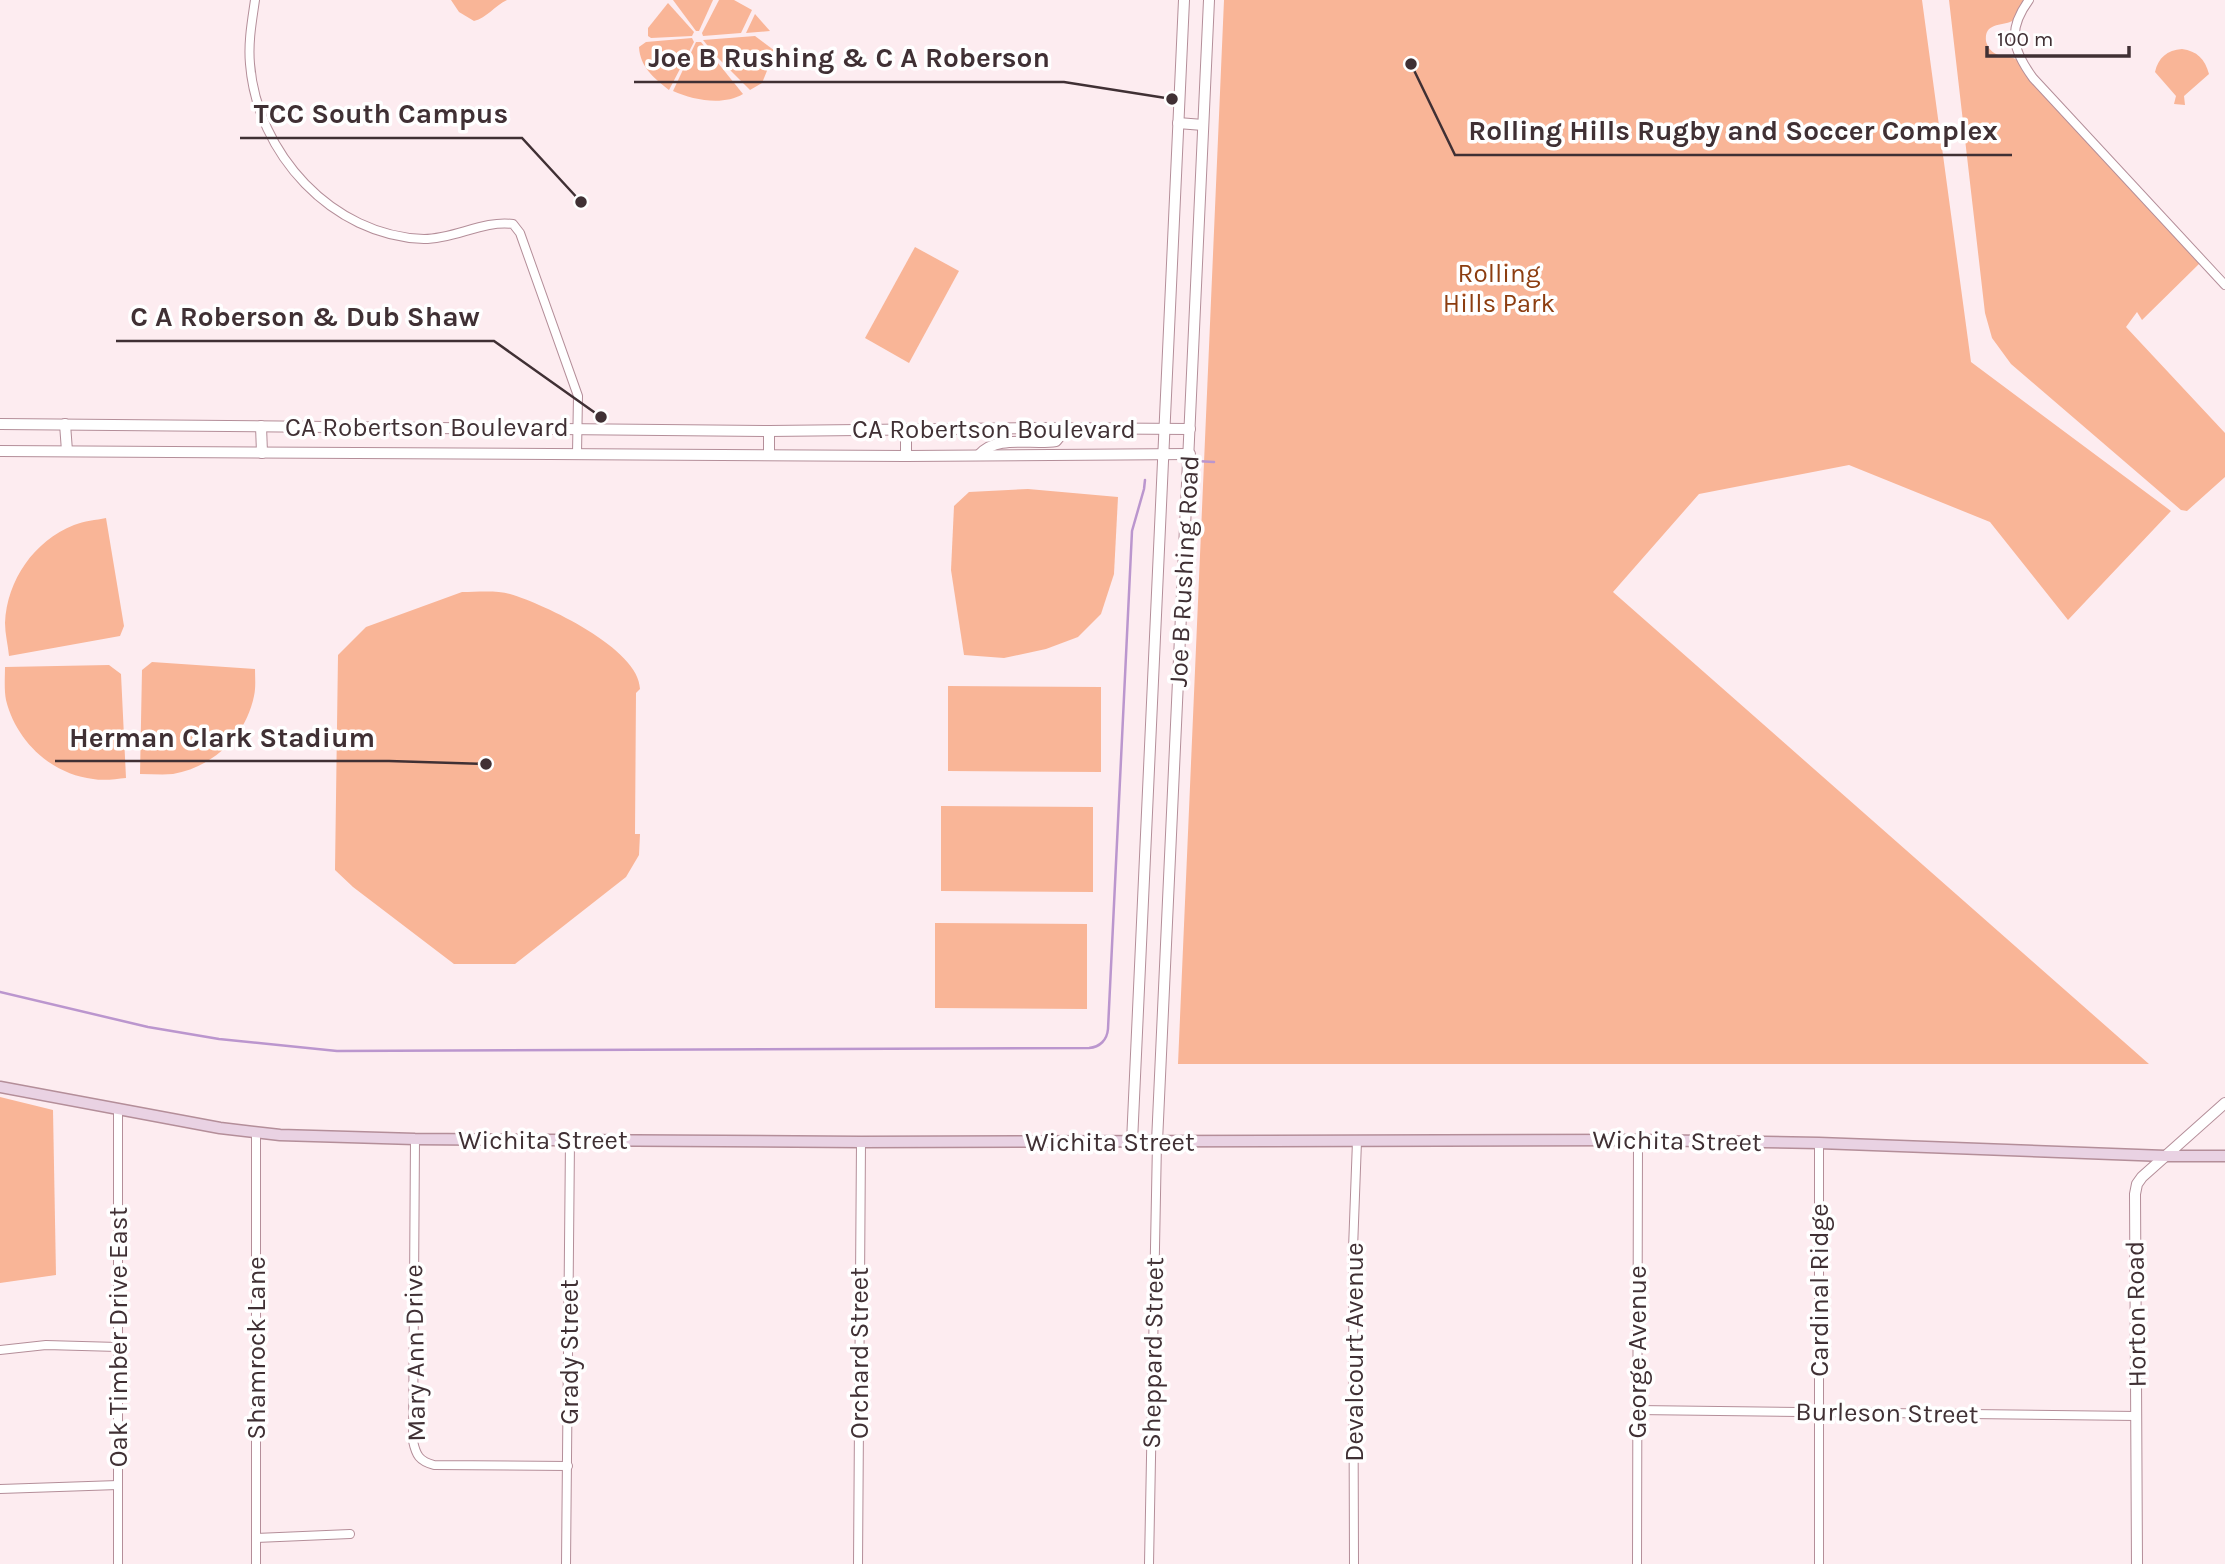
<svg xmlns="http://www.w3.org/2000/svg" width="2225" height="1564" viewBox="0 0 2225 1564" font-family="Karla,sans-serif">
<rect width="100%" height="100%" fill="#fdecf0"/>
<g fill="#f9b597">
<path d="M 451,0 L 507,0 C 494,6 487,18 474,21 L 459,12 Z"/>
<path d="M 673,0 L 713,0 L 699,31 L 696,31 Z"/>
<path d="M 719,0 L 734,0 L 752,10 L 741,33 L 703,36 L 702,33 Z"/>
<path d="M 1224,0 L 1922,0 L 1971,362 L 2171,511 L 2068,620 L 1990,522 L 1849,465 L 1699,494 L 1613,592 L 2149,1064 L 1178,1064 Z"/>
<path d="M 1949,0 L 2024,0 C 2022,6 2019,16 2014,20 C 2004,27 1984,21 1986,41 C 1987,46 1991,52 1996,54 C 2003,58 2010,55 2017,60 L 2200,263 L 2142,320 L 2137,312 L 2126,327 L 2225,433 L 2225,477 L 2187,511 L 2181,510 L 2011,364 L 1992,338 L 1985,313 Z"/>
<path d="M 668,3 L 694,32 L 692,36 L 651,38 L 648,36 L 648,28 Z"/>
<path d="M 755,14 L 770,31 L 746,33 Z"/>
<path d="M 755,36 L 775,51 L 762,83 L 750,90 L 716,56 L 703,40 Z"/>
<path d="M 692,38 L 694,42 L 669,90 C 654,78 640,67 639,47 L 646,42 Z"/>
<path d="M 696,42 L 701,42 L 743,94 C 723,106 693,100 673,91 Z"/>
<path d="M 2182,49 C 2197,51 2205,59 2209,74 L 2184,96 L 2185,105 L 2174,104 L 2176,96 L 2155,72 C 2158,58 2167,50 2182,49 Z"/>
<path d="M 915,247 L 959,271 L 909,363 L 865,338 Z"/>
<path d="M 1028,489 L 1118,497 L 1114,574 L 1101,614 L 1078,637 L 1046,649 L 1004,658 L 964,655 L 951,570 L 954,506 L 969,492 Z"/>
<path d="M 106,518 L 124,626 L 120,636 L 9,656 C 8,645 5,634 5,623 C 7,580 34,541 74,525 C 84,521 96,520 106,518 Z"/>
<path d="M 462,592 C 477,592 496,590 510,594 C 544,604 640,649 640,689 L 636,693 L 635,834 L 640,834 L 639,855 L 626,877 L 515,964 L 454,964 L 353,887 L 335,870 L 338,655 L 366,627 Z"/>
<path d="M 152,662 L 255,669 C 255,678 256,687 254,696 C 246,736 213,767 173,774 C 163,775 151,774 140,774 L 142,670 Z"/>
<path d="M 109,665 L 121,674 L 126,778 C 116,779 104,781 93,779 C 51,774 16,741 6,700 C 4,690 5,677 5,667 Z"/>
<path d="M 948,686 L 1101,687 L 1101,772 L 948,771 Z"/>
<path d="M 941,806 L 1093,807 L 1093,892 L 941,891 Z"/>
<path d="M 935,923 L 1087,924 L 1087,1009 L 935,1008 Z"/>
<path d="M 0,1097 L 53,1110 L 56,1275 L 0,1283 Z"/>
</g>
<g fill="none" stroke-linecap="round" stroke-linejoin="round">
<g stroke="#bb96ce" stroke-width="2.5">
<path d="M 1196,461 L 1214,462"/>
<path d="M 0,992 L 148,1027 L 219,1039 L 337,1051 L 1089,1048 C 1100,1047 1107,1040 1108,1029 L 1132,531 L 1144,489 L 1145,480"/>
</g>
<defs>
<g id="minor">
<path d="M 255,0 C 252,21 248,42 250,64 C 257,153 332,236 424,239 C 455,239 483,220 513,224 L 520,233 L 578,396 L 577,453"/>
<path d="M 2029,0 C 2007,30 2012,49 2033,78 L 2225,285"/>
<path d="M 118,1110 L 118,1564"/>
<path d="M 256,1133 L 256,1564"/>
<path d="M 415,1139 L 413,1441 C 416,1455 419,1461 434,1465 L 568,1466"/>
<path d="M 0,1350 L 46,1345 L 118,1347"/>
<path d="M 1637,1410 L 2137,1416"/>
<path d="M 0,1489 L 118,1485"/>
<path d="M 256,1538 L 350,1534"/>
<path d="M 566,1564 L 570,1140"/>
<path d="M 858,1564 L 861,1142"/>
<path d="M 1149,1564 L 1157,1142"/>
<path d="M 1354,1564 L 1353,1249 L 1357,1141"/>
<path d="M 1637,1564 L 1638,1140"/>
<path d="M 1819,1564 L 1819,1143"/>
</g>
<g id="tertiary">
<path d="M 1178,123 L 1203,125"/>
<path d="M 0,424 L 769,431 L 1032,428 L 1190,429"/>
<path d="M 65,424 L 67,451"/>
<path d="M 261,426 L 262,453"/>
<path d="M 906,429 L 906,456"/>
<path d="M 769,431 L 769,453"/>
<path d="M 0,451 L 906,456 L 1190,454"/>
<path d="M 979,455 C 997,434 1031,445 1056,441 L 1060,436 L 1061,428"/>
<path d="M 1132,1142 L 1184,0"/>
<path d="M 1157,1142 L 1209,0"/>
<path d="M 2137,1564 L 2135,1194 L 2137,1184 L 2142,1177 L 2225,1103"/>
</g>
<path id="secondary" d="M 0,1087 L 220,1128 L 280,1135 L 415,1139 L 861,1142 L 1638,1140 L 1819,1143 L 2165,1156 L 2225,1156"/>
</defs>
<use href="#minor" stroke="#b48e99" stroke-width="10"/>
<use href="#tertiary" stroke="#b48e99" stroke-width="12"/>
<use href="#secondary" stroke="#b48e99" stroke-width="13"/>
<use href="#minor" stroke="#fff" stroke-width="8"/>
<use href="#tertiary" stroke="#fff" stroke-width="10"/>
<use href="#secondary" stroke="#e9d2e3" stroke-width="10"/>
</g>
<g text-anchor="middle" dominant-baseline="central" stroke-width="7" stroke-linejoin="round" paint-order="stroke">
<g font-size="26" fill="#8c3d10" stroke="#fff">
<text x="1499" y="273">Rolling<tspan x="1499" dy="30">Hills Park</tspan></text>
</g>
<g font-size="26" fill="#403034" stroke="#fff">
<text x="427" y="427">CA Robertson Boulevard</text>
<text x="994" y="429">CA Robertson Boulevard</text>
<text transform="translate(1184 571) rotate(-87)">Joe B Rushing Road</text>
<text x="543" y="1140">Wichita Street</text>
<text transform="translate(1677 1141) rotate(1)">Wichita Street</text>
<text x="1110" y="1142">Wichita Street</text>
<text transform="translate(1819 1290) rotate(-90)">Cardinal Ridge</text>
<text transform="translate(2136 1314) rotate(-91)">Horton Road</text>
<text transform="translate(118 1337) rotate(-90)">Oak Timber Drive East</text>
<text transform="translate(256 1348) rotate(-90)">Shamrock Lane</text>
<text transform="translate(569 1352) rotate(-90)">Grady Street</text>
<text transform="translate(1354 1352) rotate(-90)">Devalcourt Avenue</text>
<text transform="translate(1637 1352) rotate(-90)">George Avenue</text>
<text transform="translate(415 1353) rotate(-91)">Mary Ann Drive</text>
<text transform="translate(859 1353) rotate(-90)">Orchard Street</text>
<text transform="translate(1153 1353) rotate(-89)">Sheppard Street</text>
<text transform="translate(1887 1413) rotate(1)">Burleson Street</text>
</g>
</g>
<path fill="none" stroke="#403034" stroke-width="2.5" d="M1172 99L1064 82H634M581 202L522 138H240M1411 64L1455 155H2012M601 417L494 341H116M486 764L389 761H55"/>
<g fill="#403034" stroke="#fff" stroke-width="2.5">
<circle cx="1172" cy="99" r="7"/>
<circle cx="581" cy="202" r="7"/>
<circle cx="1411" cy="64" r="7"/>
<circle cx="601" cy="417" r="7"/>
<circle cx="486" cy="764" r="7"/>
</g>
<g font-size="28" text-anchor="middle" font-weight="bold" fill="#403034" stroke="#fff" stroke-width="7" stroke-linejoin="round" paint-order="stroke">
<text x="849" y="67">Joe B Rushing &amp; C A Roberson</text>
<text x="381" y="123">TCC South Campus</text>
<text x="1733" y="140">Rolling Hills Rugby and Soccer Complex</text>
<text x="305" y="326">C A Roberson &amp; Dub Shaw</text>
<text x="222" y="747">Herman Clark Stadium</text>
</g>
<path d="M1987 46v10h142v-10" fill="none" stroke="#403034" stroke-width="3.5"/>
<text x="1997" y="46" font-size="21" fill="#403034" stroke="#ffffff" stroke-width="5" paint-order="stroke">100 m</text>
</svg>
